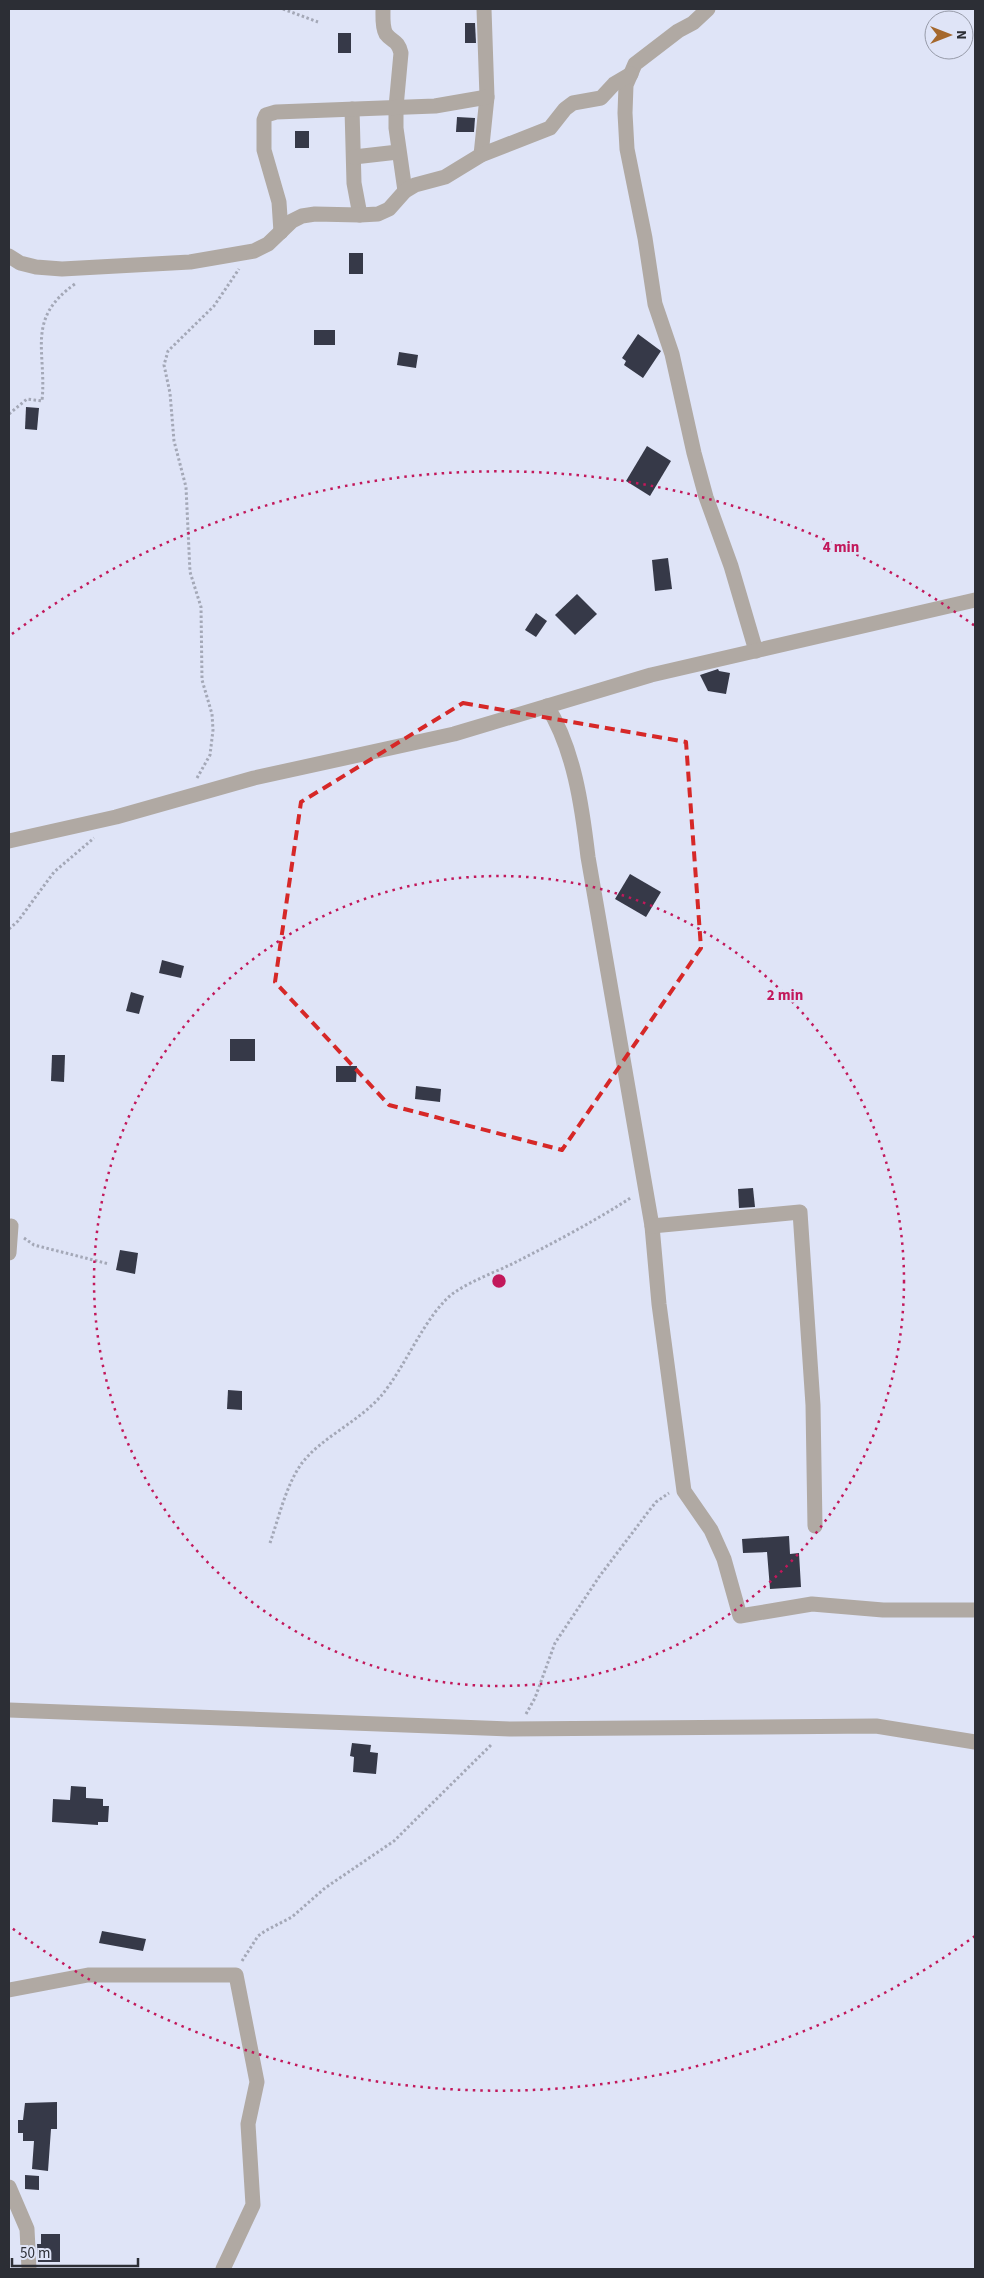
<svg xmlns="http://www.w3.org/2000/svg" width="984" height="2278" viewBox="0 0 984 2278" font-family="'Source Sans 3',sans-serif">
<rect width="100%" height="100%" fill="#dfe4f7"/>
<g fill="#363948">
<path d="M 465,23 L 475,23 L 476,43 L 465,43 Z"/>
<rect x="338" y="33" width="13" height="20"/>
<path d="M 457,117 L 475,118 L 474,132 L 456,132 Z"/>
<rect x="295" y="131" width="14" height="17"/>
<rect x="349" y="253" width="14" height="21"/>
<rect x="314" y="330" width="21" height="15"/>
<path d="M 638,334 L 661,351 L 643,378 L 624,365 L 626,361 L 622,358 Z"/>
<path d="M 399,352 L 418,355 L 416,368 L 397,365 Z"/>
<path d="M 26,407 L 39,408 L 37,430 L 25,429 Z"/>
<path d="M 647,446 L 671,461 L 650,496 L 626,481 Z"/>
<path d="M 668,558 L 672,589 L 655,591 L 652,560 Z"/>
<path d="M 577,594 L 597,614 L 575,635 L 555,615 Z"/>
<path d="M 536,613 L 547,621 L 536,637 L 525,630 Z"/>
<path d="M 718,669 L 719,671 L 730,673 L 726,694 L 708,691 L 700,675 Z"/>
<path d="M 630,874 L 661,892 L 646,917 L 615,899 Z"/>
<path d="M 162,960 L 184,966 L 181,978 L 159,973 Z"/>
<path d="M 131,992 L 144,996 L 139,1014 L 126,1011 Z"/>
<rect x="230" y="1039" width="25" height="22"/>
<path d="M 52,1055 L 65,1055 L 64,1082 L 51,1081 Z"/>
<path d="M 336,1066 L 357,1066 L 356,1082 L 336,1082 Z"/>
<path d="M 416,1086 L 441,1089 L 440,1102 L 415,1099 Z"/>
<path d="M 753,1188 L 755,1207 L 739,1208 L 738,1189 Z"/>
<path d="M 120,1250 L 138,1253 L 135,1274 L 116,1270 Z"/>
<path d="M 228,1390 L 242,1391 L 242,1410 L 227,1409 Z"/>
<path d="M 789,1536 L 790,1554 L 799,1553 L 801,1587 L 770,1589 L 767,1552 L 743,1553 L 742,1539 Z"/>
<path d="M 352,1743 L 371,1745 L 370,1752 L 378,1753 L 376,1774 L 353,1772 L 354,1757 L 350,1756 Z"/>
<path d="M 71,1786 L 86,1787 L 86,1798 L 103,1799 L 103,1806 L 109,1806 L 108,1822 L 98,1822 L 98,1825 L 52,1822 L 53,1799 L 70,1800 Z"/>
<path d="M 102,1931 L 146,1939 L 143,1951 L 99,1943 Z"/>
<path d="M 57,2102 L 57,2129 L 51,2129 L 48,2171 L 32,2169 L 34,2141 L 23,2141 L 23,2133 L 18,2133 L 18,2120 L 23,2120 L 25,2103 Z"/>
<path d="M 25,2175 L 39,2176 L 39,2190 L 25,2189 Z"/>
<path d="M 41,2234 L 60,2234 L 60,2262 L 38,2262 L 37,2244 L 41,2244 Z"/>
</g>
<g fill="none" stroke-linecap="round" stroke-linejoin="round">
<g stroke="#a4a8b7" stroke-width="3" stroke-dasharray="2.5 2.5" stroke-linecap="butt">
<path d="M 283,9 L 318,22"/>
<path d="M 9,414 L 27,399 L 42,401 C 47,351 25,319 75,284"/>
<path d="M 197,778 L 210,755 L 213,730 L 212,714 L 202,680 L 201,607 L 190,572 L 186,487 L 174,441 L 170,393 L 164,365 L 168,351 L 214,306 L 239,269"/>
<path d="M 9,929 L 18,921 L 54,872 L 94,838"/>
<path d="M 24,1238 L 34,1245 L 109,1264"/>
<path d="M 270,1543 C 279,1517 286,1485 302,1463 C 321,1438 358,1422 380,1397 C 405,1369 426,1312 455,1292 C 473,1280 496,1272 516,1262 C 555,1242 595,1221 632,1197"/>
<path d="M 526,1714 L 535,1698 L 555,1643 L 599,1577 L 648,1512 L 656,1502 L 669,1493"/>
<path d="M 242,1961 L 258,1936 L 265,1931 L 292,1917 L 325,1888 L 394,1841 L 492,1744"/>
</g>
<g stroke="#b0a9a3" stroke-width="15">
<path d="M 383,9 C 383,17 382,27 386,34 C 392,42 398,40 401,53 L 396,107 L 396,128 L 405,191"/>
<path d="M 708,9 L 693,23 L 678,31 L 635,64 L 626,85 L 625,113 L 627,149 L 645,238 L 655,304 L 672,354 L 694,453 L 706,497 L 731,566 L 756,651"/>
<path d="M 352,109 L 354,183 L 360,215"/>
<path d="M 481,155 L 487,97 L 484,9"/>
<path d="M 354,157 L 398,152"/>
<path d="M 281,232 L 279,202 L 264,150 L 264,120 L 266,115 L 276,112 L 435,106 L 487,97"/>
<path d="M 9,256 L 20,263 L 36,267 L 62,269 L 190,262 L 254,251 L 268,244 L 292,221 L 302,216 L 315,214 L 360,215 L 378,214 L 389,209 L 405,191 L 415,185 L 445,177 L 481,155 L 550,128 L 565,109 L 573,103 L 601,98 L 614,84 L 631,74"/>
<path d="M 547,706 C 574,749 582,806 588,857 L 652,1226 L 659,1304 L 684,1491 L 711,1530 L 724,1559 L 740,1616 L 812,1604 L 883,1610 L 975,1610"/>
<path d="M 9,841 L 116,817 L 254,778 L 454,734 L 651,675 L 975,600"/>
<path d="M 652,1226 L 800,1212 L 813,1405 L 815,1526"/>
<path d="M 9,1253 L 11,1226"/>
<path d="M 9,1710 L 510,1729 L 876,1726 L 975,1742"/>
<path d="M 9,1990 L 88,1975 L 236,1975 L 257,2082 L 248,2124 L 253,2205 L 223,2269"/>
<path d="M 9,2187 L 27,2229 L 29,2269"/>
</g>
</g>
<path fill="none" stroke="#d62828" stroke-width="4" stroke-dasharray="10 6" stroke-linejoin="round" d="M 463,703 L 686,742 L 701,948 L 562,1150 L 389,1105 L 275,982 L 301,802 Z"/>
<g fill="none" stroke="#c2185b" stroke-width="2.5" stroke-dasharray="2.5 5">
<circle cx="499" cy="1281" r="405"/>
<path d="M975 1936A810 810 0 0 1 12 1928M12 634A810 810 0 0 1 975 626"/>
</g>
<circle cx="499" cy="1281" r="8" fill="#c2185b" stroke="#dfe4f7" stroke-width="2.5"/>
<g font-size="15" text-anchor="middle" font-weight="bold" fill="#c2185b" stroke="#dfe4f7" stroke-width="5" stroke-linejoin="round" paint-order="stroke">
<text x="841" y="552">4 min</text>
<text x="785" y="1000">2 min</text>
</g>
<rect width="984" height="2278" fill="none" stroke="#2c2e35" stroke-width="20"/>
<g transform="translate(949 35) rotate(90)"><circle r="24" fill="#dfe4f7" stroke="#979ba9"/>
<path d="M0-4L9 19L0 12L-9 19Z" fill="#a5682d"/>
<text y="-8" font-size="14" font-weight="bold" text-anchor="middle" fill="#2c2e35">N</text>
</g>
<path d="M12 2258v8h126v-8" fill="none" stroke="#2c2e35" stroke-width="2.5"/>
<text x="20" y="2258" font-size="15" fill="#2c2e35" stroke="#dfe4f7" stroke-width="4" paint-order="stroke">50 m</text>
</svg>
